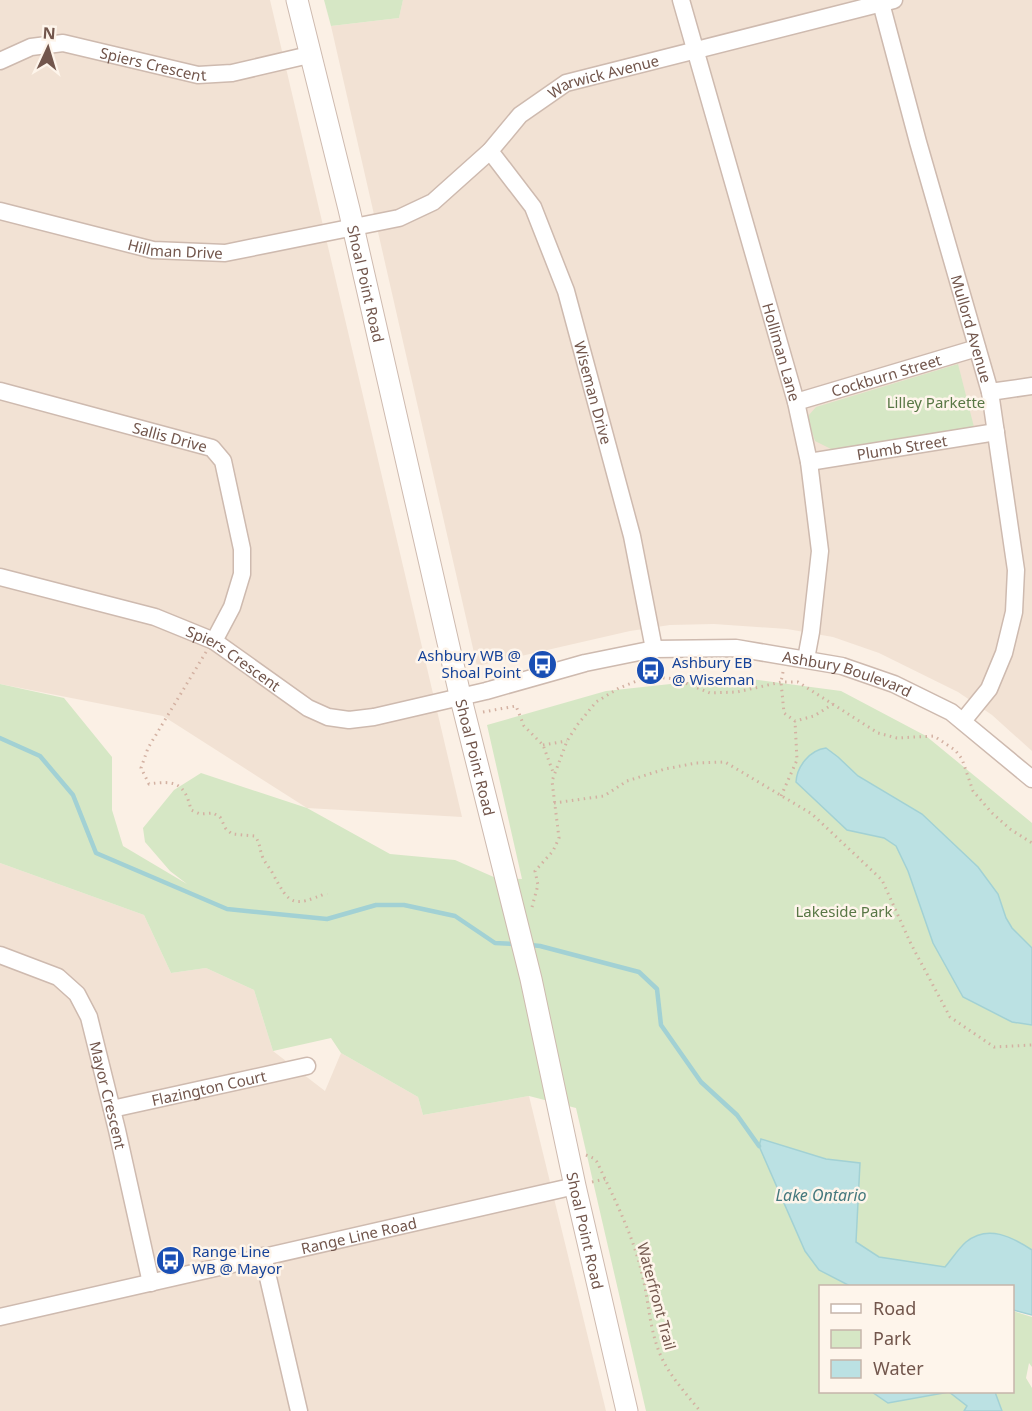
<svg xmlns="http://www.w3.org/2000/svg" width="1032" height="1411" viewBox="0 0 1032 1411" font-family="'Noto Sans',sans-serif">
<rect width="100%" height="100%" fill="#fbf0e5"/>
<g fill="#f2e2d4">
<path d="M 0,0 L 270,0 L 462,817 L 307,808 L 163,716 L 0,684 Z"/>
<path d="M 403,0 L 1032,0 L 1032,751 L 992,715 L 958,692 L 879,653 L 833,637 L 787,629 L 714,624 L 670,625 L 630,631 L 477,666 L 331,26 L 399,18 Z"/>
<path d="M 0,863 L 144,915 L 171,973 L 206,968 L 254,990 L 273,1051 L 325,1091 L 341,1053 L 418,1097 L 423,1115 L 529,1096 L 606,1411 L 0,1411 Z"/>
</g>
<g fill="#d6e7c5">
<path d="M 324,0 L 403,0 L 399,18 L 331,26 Z"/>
<path d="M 958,364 L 974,427 L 861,446 L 831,449 L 815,441 L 809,423 L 809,415 L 816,407 Z"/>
<path d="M 735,677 L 841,691 L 926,736 L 1032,823 L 1032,1302 L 1012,1286 L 819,1270 L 850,1286 L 820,1286 L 820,1392 L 963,1392 L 967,1411 L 646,1411 L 576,1108 L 529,1096 L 423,1115 L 418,1097 L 341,1053 L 331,1038 L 273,1051 L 254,990 L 206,968 L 171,973 L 144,915 L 0,863 L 0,684 L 64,698 L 112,757 L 112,810 L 123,846 L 187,884 L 170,871 L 145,842 L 143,828 L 174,790 L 201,773 L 307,808 L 390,854 L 455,860 L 496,878 L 522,879 L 487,725 L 606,691 Z"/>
<path d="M 1013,1311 L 1032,1317 L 1032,1367 L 1029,1363 L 1026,1378 L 1032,1388 L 1032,1411 L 1002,1411 L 995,1392 L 1012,1392 Z"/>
</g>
<g fill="#bbe1e3" stroke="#a2d1d4" stroke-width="1.5">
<path d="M 826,748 L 838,757 L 858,776 L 922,814 L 978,867 L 998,894 L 1006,918 L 1012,928 L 1032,948 L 1032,1025 L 1012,1022 L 963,997 L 933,943 L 908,871 L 896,846 L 884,838 L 847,830 L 796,782 C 797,766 810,750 826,748 Z"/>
<path d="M 761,1139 L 826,1159 L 860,1163 L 856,1242 L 879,1257 L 945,1267 C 952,1259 958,1249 966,1242 C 988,1224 1012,1237 1032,1250 L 1032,1315 L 1013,1310 L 1012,1286 L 850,1286 L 819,1270 L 805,1251 L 759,1146 Z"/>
<path d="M 872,1392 L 995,1392 L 1002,1411 L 964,1411 L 967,1406 L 949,1392 L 888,1403 Z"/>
</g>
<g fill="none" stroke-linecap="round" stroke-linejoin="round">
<g stroke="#a2d1d4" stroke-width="4.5">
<path d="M 0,738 L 40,756 L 73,795 L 96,853 L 227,909 L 327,919 L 376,905 L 404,905 L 455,916 L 495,943 L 515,944"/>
<path d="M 530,945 L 540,946 L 639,972 L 657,989 L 661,1025 L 701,1082 L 737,1115 L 759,1146"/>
</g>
<defs>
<g id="minor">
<path id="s1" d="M 681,0 L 796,402 L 809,462 L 820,551 L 811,632 L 806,659"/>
<path id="s2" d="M 881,3 L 918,142 L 990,392 L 1016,570 L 1014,612 L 1004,653 L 989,689 L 963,721"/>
<path id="s3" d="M 0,61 L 31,47 L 63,43 L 198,75 L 232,73 L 309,55"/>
<path id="s4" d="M 490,151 L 533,207 L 566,291 L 632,536 L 654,649"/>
<path id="s5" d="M 0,211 L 153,250 L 225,253 L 399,218 L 433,202 L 490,151 L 520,115 L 566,83 L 894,0"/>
<path id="s6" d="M 0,391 L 212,448 L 223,461 L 242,549 L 242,574 L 232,607 L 214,641"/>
<path d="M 990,392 L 1032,386"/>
<path id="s7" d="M 796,402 L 977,348"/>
<path id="s8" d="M 809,462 L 996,432"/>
<path id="s9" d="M 0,577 L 155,617 L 214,641 L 308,708 L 328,717 L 349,720 L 374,717 L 486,691 L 585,663 L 654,649 L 736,648 L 842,666 L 894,684 L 951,712 L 1032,779"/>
<path id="s10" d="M 0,955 L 58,977 L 77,994 L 89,1017 L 117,1130 L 151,1283"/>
<path id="s11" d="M 112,1109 L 307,1066"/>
<path d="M 263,1256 L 299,1411"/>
<path id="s12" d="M 0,1317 L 575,1186"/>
</g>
<g id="tertiary">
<path id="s13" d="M 297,0 L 349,209 L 460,695 L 531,979 L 575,1186 L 627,1411"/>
</g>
</defs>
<use href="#minor" stroke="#cebaaf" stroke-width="19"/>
<use href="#tertiary" stroke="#cebaaf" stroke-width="23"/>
<g stroke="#d3b1a2" stroke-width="3" stroke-dasharray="1.5 4.5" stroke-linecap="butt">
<path d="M 206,652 L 148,748 L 141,768 L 149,784 C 175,780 185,783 191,810 L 200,814 L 213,813 L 220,817 L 226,829 L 232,834 L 255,836 C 261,845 259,849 263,858 C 265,863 270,868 273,874 C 290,906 293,907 327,893"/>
<path d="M 641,666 L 642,679"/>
<path d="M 783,672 L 781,682 L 784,713 L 795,721 L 814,716 L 833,704"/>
<path d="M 483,712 L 516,706 L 524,726 L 543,745 L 553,772"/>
<path d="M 543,745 L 567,741"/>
<path d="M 781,796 L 797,760 L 795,721"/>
<path d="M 554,803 L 604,796 L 627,781 L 665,769 L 696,763 L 725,762 L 812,814 L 882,880 L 911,944 L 950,1017 L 994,1047 L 1032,1045"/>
<path d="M 532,907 L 538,885 L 535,871 L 553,851 L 559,838 L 552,781 L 567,741 L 578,724 L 596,702 L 619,688 L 642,679 L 654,677 L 676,679 L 710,693 L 737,692 L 781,682 L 798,682 L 878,733 L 897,738 L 934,736 L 955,750 L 962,759 L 973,791 L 992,813 L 1010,829 L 1032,843"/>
<path d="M 586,1155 L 593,1158 L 597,1162 C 614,1198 633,1235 642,1274 C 648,1297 649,1323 657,1346 C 665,1371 684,1391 700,1411"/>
<path d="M 592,1182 L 605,1179"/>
</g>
<use href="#minor" stroke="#fff" stroke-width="16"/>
<use href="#tertiary" stroke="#fff" stroke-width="21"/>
</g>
<defs>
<symbol id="bus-disc" viewBox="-11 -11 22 22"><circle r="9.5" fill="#1a4fb4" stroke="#fef5eb"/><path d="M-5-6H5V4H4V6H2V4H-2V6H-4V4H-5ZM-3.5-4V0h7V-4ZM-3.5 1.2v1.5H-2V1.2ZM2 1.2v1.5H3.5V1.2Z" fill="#fff"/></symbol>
</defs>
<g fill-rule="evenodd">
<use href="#bus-disc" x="526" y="648" width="33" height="33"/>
<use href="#bus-disc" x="634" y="654" width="33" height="33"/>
<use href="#bus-disc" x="154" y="1244" width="33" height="33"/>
</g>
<g text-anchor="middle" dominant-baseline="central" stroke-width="5" stroke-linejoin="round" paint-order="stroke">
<g font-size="15" fill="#72564c" stroke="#fef5eb">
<text stroke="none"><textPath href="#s3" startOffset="159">Spiers Crescent</textPath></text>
<text stroke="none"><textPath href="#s5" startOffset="662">Warwick Avenue</textPath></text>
<text stroke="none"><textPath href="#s5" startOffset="180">Hillman Drive</textPath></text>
<text stroke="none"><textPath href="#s13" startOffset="292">Shoal Point Road</textPath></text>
<text stroke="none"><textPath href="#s2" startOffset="338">Mullord Avenue</textPath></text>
<text stroke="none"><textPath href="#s1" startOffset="366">Holliman Lane</textPath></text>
<text stroke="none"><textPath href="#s7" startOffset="94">Cockburn Street</textPath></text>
<text stroke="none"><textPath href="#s4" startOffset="266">Wiseman Drive</textPath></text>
<text stroke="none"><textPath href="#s6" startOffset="176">Sallis Drive</textPath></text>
<text stroke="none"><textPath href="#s8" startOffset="94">Plumb Street</textPath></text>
<text stroke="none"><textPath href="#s9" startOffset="249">Spiers Crescent</textPath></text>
<text stroke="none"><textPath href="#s9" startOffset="892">Ashbury Boulevard</textPath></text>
<text stroke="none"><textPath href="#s13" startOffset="778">Shoal Point Road</textPath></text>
<text stroke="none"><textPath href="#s11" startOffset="99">Flazington Court</textPath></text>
<text stroke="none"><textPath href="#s10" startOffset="194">Mayor Crescent</textPath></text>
<text stroke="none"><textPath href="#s13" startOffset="1264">Shoal Point Road</textPath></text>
<text stroke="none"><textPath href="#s12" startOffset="368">Range Line Road</textPath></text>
<text transform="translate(657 1296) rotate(75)">Waterfront Trail</text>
</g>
<g font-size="15" fill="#587745" stroke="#fef5eb">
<text x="936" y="402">Lilley Parkette</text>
<text x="844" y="911">Lakeside Park</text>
</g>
<g font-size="15" fill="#164399" stroke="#fef5eb" text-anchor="start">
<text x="521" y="655" text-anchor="end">Ashbury WB @<tspan x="521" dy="17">Shoal Point</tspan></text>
<text x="672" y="662">Ashbury EB<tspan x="672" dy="17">@ Wiseman</tspan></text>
<text x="192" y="1251">Range Line<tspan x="192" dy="17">WB @ Mayor</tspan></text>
</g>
<g font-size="16" font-style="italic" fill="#44787d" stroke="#fef5eb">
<text x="821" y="1195">Lake Ontario</text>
</g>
</g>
<rect x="819" y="1285" width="195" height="108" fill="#fef5eb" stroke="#c6b5ab" stroke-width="1.5"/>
<rect x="831" y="1304" width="30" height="9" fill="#ffffff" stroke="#c6b5ab" stroke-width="1.5"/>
<text x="873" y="1315" font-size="18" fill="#72564c">Road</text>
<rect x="831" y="1330" width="30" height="18" fill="#d6e7c5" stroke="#c6b5ab" stroke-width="1.5"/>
<text x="873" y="1345" font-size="18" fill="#72564c">Park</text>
<rect x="831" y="1360" width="30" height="18" fill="#bbe1e3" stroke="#c6b5ab" stroke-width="1.5"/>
<text x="873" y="1375" font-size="18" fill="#72564c">Water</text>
<g transform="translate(48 48) rotate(4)" stroke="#fef5eb" stroke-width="4.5" paint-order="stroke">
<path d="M0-4.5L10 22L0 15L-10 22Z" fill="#72564c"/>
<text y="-9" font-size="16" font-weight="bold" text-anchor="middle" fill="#72564c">N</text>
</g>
</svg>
